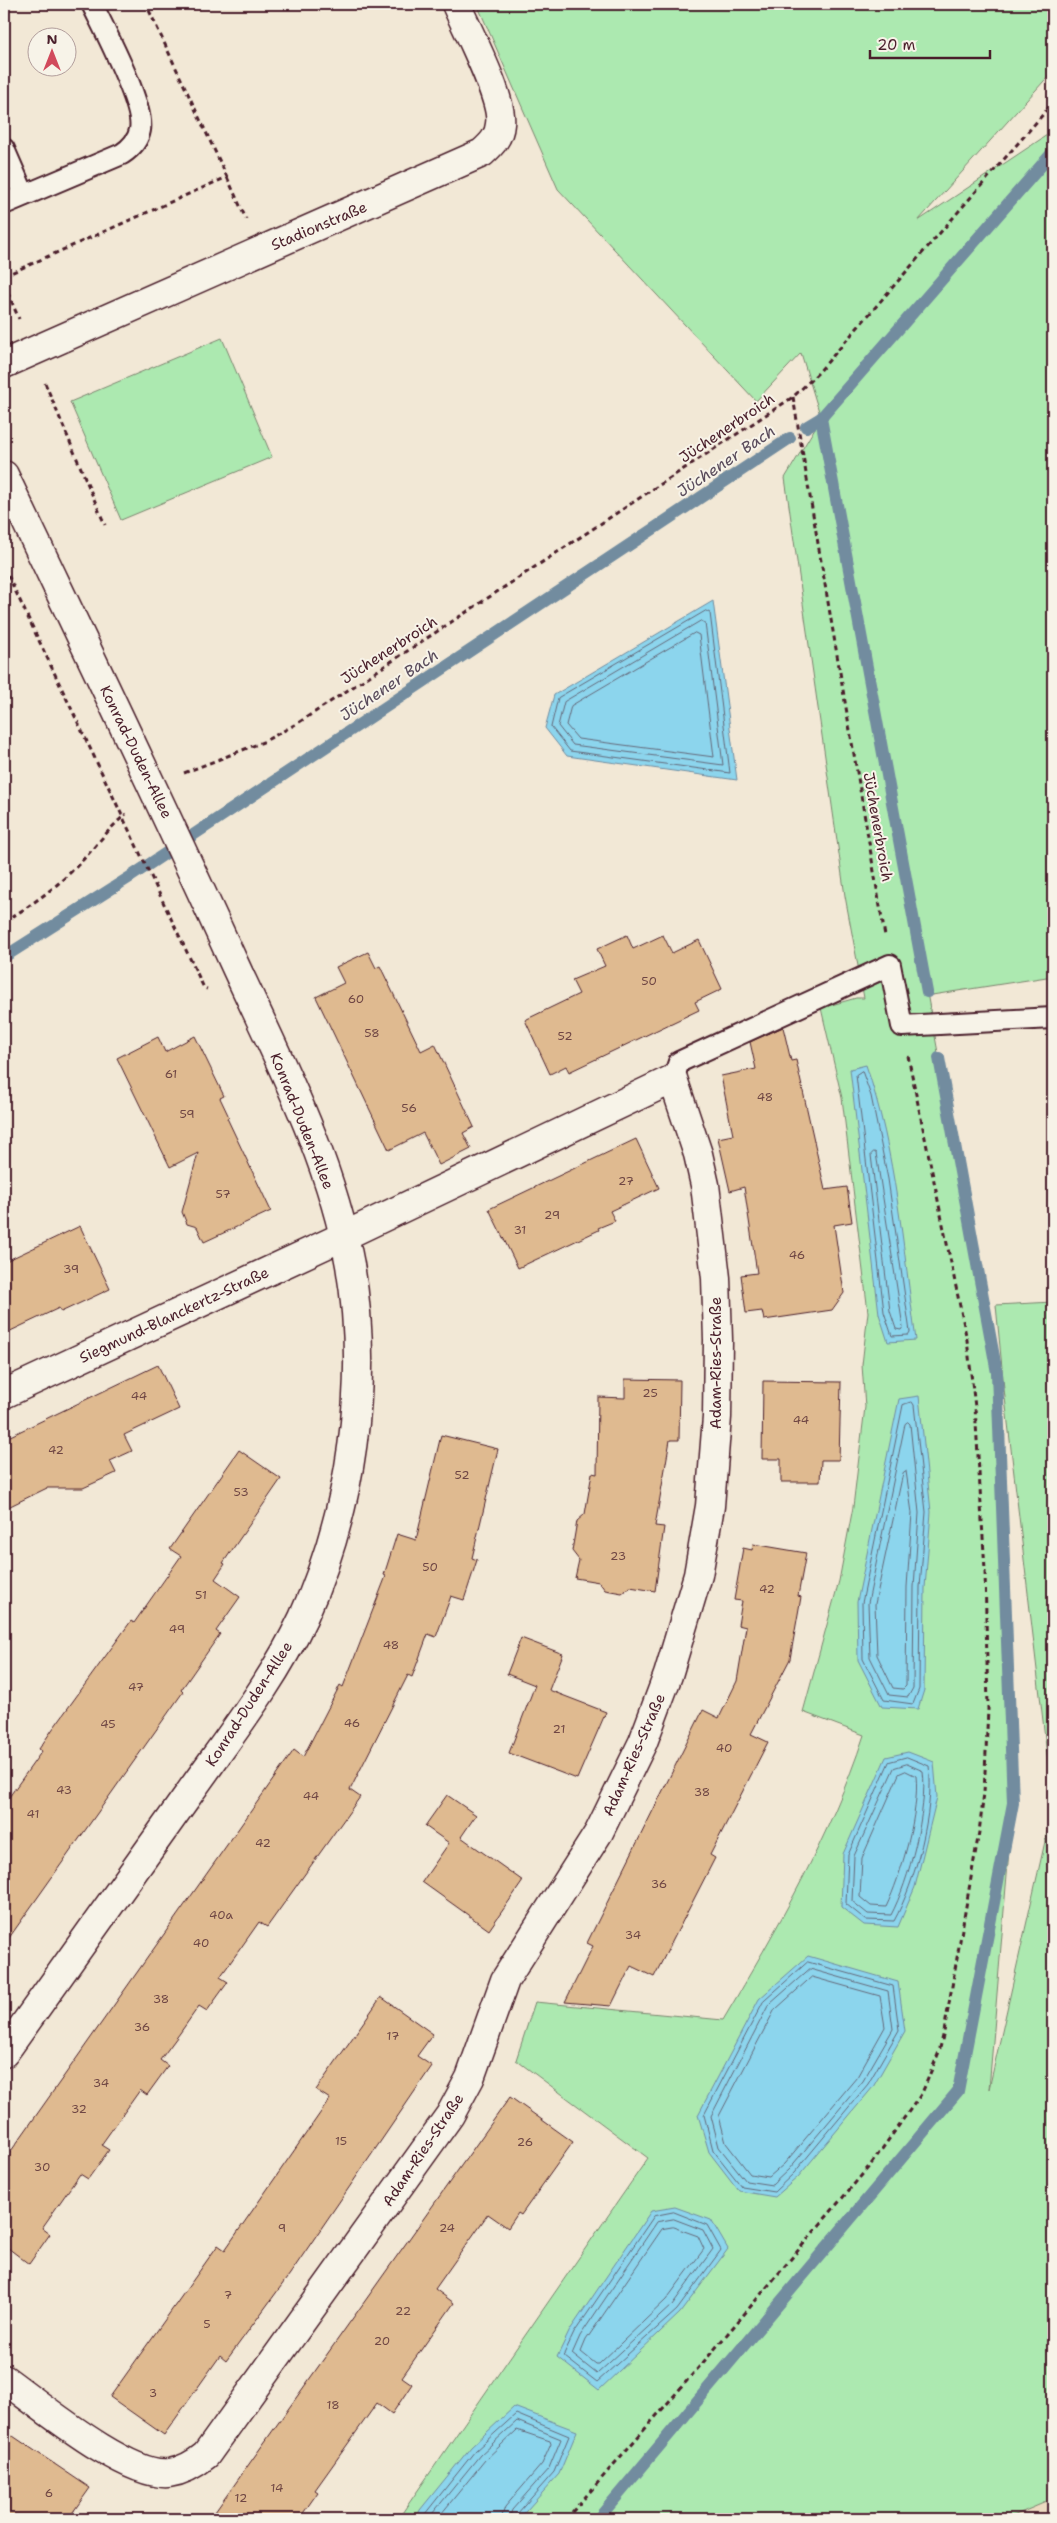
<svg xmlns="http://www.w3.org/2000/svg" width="1057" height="2523" viewBox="0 0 1057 2523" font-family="'Shantell Sans',sans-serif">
<rect width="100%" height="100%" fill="#f2e8d6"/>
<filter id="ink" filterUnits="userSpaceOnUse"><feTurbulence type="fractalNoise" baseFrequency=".02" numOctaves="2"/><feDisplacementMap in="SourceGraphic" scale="10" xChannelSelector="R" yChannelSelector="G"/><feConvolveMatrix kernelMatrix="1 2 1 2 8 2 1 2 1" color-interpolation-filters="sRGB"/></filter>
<g filter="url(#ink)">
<path fill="#ecdac1" d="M 1053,2499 L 1053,2519 L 1006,2519 Z"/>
<g fill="#ace9b0" stroke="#7b846e">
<path d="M 477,4 L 1053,4 L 1053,71 L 918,221 L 1053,131 L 1053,976 L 932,995 L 839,515 L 997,1373 L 1013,1803 L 989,2089 L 1053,1806 L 1004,1389 L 996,1305 L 1053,1302 L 1053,2499 L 1006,2519 L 398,2519 L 648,2158 L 516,2060 L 535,2002 L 723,2020 C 777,1929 831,1835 864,1735 L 803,1712 L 839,1581 L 853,1507 L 865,1407 L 862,1365 L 868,1312 L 842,1098 L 821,1008 L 856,998 L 864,998 L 845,896 L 785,478 L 821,418 L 801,353 L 756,401 L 558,189 Z"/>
<path d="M 222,338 L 272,457 L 121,520 L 70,402 Z"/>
</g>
<g fill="#8cd5ed" stroke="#728c9f">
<path d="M 713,601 L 737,780 L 567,756 L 545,728 L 554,695 Z"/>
<path d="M 866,1065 C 896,1152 903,1249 916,1340 L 888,1342 L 879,1314 L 850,1069 Z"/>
<path d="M 919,1396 L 931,1512 L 925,1588 L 924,1690 L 918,1709 L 882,1707 L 858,1660 L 857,1602 L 899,1399 Z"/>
<path d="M 908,1752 L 934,1762 L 937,1797 L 915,1887 L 898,1927 L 864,1925 L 841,1907 L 843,1854 L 886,1757 Z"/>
<path d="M 808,1956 L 898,1982 L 905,2031 L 873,2087 L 798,2177 L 775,2197 L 739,2191 L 709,2152 L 698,2115 L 759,1999 Z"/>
<path d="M 675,2207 L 711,2220 L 728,2249 L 680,2313 L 599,2390 L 557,2357 L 570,2330 L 651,2211 Z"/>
<path d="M 514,2407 L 577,2431 L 559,2474 L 519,2519 L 416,2519 L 420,2510 L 471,2447 Z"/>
</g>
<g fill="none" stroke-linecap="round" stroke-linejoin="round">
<g stroke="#646879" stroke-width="1">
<path d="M 706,611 L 710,613 L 730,773 L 570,751 L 551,727 L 558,698 Z"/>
<path d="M 701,621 L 705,623 L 723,765 L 573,745 L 558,726 L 564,702 Z"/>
<path d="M 695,633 L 699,635 L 714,757 L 578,739 L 566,725 L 571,706 Z"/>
<path d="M 862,1071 L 871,1096 L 888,1179 L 910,1332 L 908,1335 L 892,1336 L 884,1312 L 856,1075 Z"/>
<path d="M 874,1152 L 876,1153 L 903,1327 L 901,1330 L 896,1329 L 890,1311 L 871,1155 Z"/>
<path d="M 912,1402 L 914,1405 L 926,1512 L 920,1587 L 919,1689 L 913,1704 L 884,1700 L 863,1659 L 862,1603 L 903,1405 Z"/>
<path d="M 908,1422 L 910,1424 L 919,1513 L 914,1587 L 913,1688 L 908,1697 L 889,1695 L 870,1657 L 868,1603 L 905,1424 Z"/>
<path d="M 906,1471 L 912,1513 L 907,1587 L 906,1686 L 903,1689 L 893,1688 L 877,1655 L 875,1604 L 903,1473 Z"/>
<path d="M 907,1757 L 929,1766 C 935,1809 915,1883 894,1921 L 866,1920 L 846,1904 L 848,1855 L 889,1762 Z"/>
<path d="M 907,1764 L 923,1771 C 928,1809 909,1881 891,1915 L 868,1914 L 852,1901 L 854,1856 L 894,1768 Z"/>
<path d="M 906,1771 L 916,1776 C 920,1810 901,1876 886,1907 L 871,1906 L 860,1897 L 862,1858 L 899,1774 Z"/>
<path d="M 808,1962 L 893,1986 L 899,2030 L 868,2084 L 794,2173 L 774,2192 L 742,2187 L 713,2150 L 704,2115 L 763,2002 Z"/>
<path d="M 810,1969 L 888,1991 L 893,2029 L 863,2081 L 789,2169 L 772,2185 L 746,2181 L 719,2147 L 711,2116 L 768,2006 Z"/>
<path d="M 812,1977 L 880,1996 L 885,2027 L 857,2077 L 784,2164 L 769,2177 L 750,2174 L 726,2143 L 719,2116 L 774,2011 Z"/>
<path d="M 674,2212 L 707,2225 L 721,2250 L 677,2310 L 597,2382 L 565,2357 L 564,2354 L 574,2333 L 654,2216 Z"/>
<path d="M 674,2219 L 703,2230 L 713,2249 L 672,2305 L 597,2374 L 572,2354 L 580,2336 L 657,2222 Z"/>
<path d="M 673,2227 L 698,2236 L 704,2249 L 666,2300 L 599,2364 L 596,2364 L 581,2352 L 586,2340 L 662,2229 Z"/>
<path d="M 421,2519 L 475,2451 L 516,2414 L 569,2436 L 554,2472 L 517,2514 L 515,2519"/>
<path d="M 428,2519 L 480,2455 L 517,2421 L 561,2439 L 549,2468 L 512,2510 L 509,2519"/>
<path d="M 437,2519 L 485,2460 L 517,2430 L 550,2441 L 551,2444 L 542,2464 L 505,2507 L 501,2519"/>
</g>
<g stroke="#728c9f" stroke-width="12">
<path d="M 821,418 L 927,992"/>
<path d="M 806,427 L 821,418 L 1053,152"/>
<path d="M 4,957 L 130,877 L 790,438"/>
<path d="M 598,2519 L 958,2091 L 1013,1803 L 997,1373 L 939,1058"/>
</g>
</g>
<g fill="#dfba90" stroke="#4a1f2b">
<path d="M 627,935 L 633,949 L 663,935 L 672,953 L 699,940 L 722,989 L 695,1002 L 699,1010 L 569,1072 L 566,1066 L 550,1074 L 525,1020 L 579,994 L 572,980 L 605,966 L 597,949 Z"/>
<path d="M 368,952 L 376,968 L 380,966 L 421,1051 L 435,1044 L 474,1127 L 463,1133 L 471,1149 L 439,1165 L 423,1133 L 389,1150 L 316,997 L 344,983 L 336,967 Z"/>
<path d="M 783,1027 L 791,1061 L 796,1060 L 825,1190 L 847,1187 L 852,1222 L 834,1225 L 844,1293 L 832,1310 L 764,1320 L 762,1311 L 746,1313 L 741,1275 L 757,1273 L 744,1187 L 730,1191 L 718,1138 L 733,1135 L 721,1076 L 756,1069 L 750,1042 Z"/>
<path d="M 195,1036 L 224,1096 L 220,1098 L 229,1117 L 227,1118 L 271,1211 L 204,1242 L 197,1227 L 187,1224 L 182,1212 L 198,1153 L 170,1167 L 117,1058 L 158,1037 L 165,1052 Z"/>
<path d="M 636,1139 L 659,1188 L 610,1211 L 615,1221 L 598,1228 L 599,1230 L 518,1268 L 489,1209 Z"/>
<path d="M 80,1226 L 110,1289 L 61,1312 L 59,1308 L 4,1334 L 4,1262 Z"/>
<path d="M 158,1365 L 179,1409 L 124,1435 L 132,1451 L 110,1461 L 116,1473 L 83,1488 L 47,1488 L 4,1509 L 4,1439 Z"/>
<path d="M 625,1379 L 680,1380 L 679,1440 L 670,1440 L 655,1526 L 664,1527 L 655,1591 L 630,1587 L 622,1593 L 605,1590 L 599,1582 L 575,1578 L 579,1560 L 572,1551 L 577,1521 L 585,1514 L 592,1473 L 597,1474 L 598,1397 L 625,1398 Z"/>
<path d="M 763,1381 L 841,1382 L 839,1460 L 821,1460 L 820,1482 L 781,1482 L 781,1459 L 762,1459 Z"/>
<path d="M 441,1435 L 498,1449 L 472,1558 L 477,1560 L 464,1600 L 451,1596 L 436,1637 L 428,1634 L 412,1677 L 408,1675 L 350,1790 L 360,1797 L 267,1927 L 259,1922 L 240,1949 L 220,1977 L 228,1982 L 207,2011 L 199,2006 L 180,2033 L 160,2060 L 168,2066 L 147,2095 L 140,2090 L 101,2145 L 109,2150 L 88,2179 L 80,2174 L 42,2228 L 50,2234 L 29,2264 L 4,2245 L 4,2161 L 294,1750 L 303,1757 L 340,1685 L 343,1687 L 386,1576 L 384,1575 L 397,1534 L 416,1540 Z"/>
<path d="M 239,1450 L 281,1479 L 223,1563 L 225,1564 L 215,1579 L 240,1597 L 216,1631 L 220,1634 L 181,1690 L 183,1692 L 4,1945 L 4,1804 L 42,1751 L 39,1749 L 52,1730 L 131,1621 L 134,1623 L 181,1556 L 170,1549 Z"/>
<path d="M 753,1544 L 806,1553 L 798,1596 L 801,1597 L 790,1659 L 751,1734 L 768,1742 L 710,1855 L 715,1858 L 654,1977 L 631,1966 L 611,2006 L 565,2002 L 593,1946 L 587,1943 L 703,1710 L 719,1718 L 737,1681 L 746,1627 L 738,1625 L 742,1601 L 734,1600 L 743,1548 L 752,1550 Z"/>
<path d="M 521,1638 L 563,1654 L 549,1690 L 606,1712 L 577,1779 L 509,1753 L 535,1685 L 507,1674 Z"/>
<path d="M 447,1795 L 476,1815 L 461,1837 L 523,1881 L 489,1930 L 422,1882 L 449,1843 L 425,1826 Z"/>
<path d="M 381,1997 L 433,2034 L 417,2056 L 432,2066 L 290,2274 L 226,2361 L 220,2356 L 164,2435 L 110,2397 L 218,2245 L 225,2250 L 330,2099 L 316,2090 Z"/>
<path d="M 510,2097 L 573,2142 L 521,2215 L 518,2213 L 508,2228 L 488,2214 L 435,2289 L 454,2303 L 402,2377 L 412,2384 L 392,2414 L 377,2403 L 315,2490 L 318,2492 L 299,2519 L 210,2519 Z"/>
<path d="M 4,2430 L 90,2488 L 68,2519 L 4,2519 Z"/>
</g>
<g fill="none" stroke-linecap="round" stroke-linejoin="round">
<defs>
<g id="service">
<path d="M 4,149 L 24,195"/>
<path d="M 4,204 L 122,154 C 131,148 138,141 140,130 C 145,106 104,29 92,4"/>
<path d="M 673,1079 L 679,1062 L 890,965 L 902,1026 L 1053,1018"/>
</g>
<g id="minor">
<path d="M 4,364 L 482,153 C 492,144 499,137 500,124 C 504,99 467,30 456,4"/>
<path d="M 4,475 C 81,637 159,798 233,961 C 278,1059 331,1158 350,1265 C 370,1382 352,1510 303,1618 C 273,1682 228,1738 188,1795 C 126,1881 65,1967 4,2053"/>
<path d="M 4,1394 L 344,1236 L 673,1079 L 698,1154 L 705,1185 L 716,1278 L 718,1340 L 717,1417 L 710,1506 L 698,1575 L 668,1675 L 643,1742 L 599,1832 L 505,1980 L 470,2078 L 450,2115 L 206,2455 C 195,2464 183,2471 169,2473 C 128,2478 39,2404 4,2379"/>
</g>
</defs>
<use href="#service" stroke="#4a1f2b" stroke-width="24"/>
<use href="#minor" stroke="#4a1f2b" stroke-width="31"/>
<g stroke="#4a1f2b" stroke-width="3" stroke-dasharray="5 4" stroke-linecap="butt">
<path d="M 227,177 L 246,219"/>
<path d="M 4,276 L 227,177 L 146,4"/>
<path d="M 4,284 L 19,319"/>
<path d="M 45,383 L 105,525"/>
<path d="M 793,397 L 885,936"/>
<path d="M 4,567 L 204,988 L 207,989"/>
<path d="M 184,773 L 263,742 L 298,723 L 793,397 L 818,373 L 1053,103"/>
<path d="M 4,922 C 30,906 53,890 75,868 C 93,850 107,830 126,814"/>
<path d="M 566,2519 L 707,2358 L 872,2163 L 922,2093 L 939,2052 L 944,2032 L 979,1832 L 984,1793 L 988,1709 L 985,1570 L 975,1407 L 967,1340 L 908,1056"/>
</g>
<use href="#service" stroke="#f7f3e8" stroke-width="20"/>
<use href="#minor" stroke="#f7f3e8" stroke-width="28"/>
</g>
</g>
<g text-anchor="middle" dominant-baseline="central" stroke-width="4" stroke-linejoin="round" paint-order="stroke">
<g font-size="12" fill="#6f4644">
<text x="649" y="981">50</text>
<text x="356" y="999">60</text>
<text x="372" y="1033">58</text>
<text x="565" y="1036">52</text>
<text x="171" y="1074">61</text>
<text x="765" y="1097">48</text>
<text x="409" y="1108">56</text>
<text x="187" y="1114">59</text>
<text x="626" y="1181">27</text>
<text x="223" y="1194">57</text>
<text x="552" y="1215">29</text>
<text x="520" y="1230">31</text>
<text x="797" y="1255">46</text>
<text x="71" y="1269">39</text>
<text x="650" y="1393">25</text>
<text x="139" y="1396">44</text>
<text x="801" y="1420">44</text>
<text x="56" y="1450">42</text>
<text x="462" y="1475">52</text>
<text x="241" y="1492">53</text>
<text x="618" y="1556">23</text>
<text x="430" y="1567">50</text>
<text x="767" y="1589">42</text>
<text x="201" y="1595">51</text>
<text x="177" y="1629">49</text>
<text x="391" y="1645">48</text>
<text x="136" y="1687">47</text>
<text x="352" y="1723">46</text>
<text x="108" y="1724">45</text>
<text x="559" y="1729">21</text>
<text x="724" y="1748">40</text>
<text x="64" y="1790">43</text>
<text x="702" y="1792">38</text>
<text x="311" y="1796">44</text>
<text x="33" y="1814">41</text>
<text x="263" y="1843">42</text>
<text x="659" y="1884">36</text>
<text x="221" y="1915">40a</text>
<text x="633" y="1935">34</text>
<text x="201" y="1943">40</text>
<text x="161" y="1999">38</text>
<text x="142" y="2027">36</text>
<text x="393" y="2036">17</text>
<text x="101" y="2083">34</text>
<text x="79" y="2109">32</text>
<text x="341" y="2141">15</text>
<text x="525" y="2142">26</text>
<text x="42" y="2167">30</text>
<text x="282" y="2228">9</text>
<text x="447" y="2228">24</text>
<text x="228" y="2295">7</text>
<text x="403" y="2311">22</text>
<text x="207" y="2324">5</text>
<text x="382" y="2341">20</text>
<text x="153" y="2393">3</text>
<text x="333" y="2405">18</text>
<text x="277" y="2488">14</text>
<text x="49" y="2493">6</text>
<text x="241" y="2498">12</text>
</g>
<g font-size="15" fill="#4a1f2b" stroke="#f7f3e8">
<text transform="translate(319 226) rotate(-23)">Stadionstraße</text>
<text transform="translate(727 428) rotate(-34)">Jüchenerbroich</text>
<text transform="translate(389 650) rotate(-33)">Jüchenerbroich</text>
<text transform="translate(136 752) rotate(64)">Konrad-Duden-Allee</text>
<text transform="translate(878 827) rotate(80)">Jüchenerbroich</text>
<text transform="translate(302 1121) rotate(68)">Konrad-Duden-Allee</text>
<text transform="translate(174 1315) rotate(-25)">Siegmund-Blanckertz-Straße</text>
<text transform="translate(716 1363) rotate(-90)">Adam-Ries-Straße</text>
<text transform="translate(249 1704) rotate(-57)">Konrad-Duden-Allee</text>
<text transform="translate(634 1755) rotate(-66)">Adam-Ries-Straße</text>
<text transform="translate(423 2150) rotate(-56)">Adam-Ries-Straße</text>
</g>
<g font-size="16" font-style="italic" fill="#5a4c5c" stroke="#f7f3e8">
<text transform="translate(726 461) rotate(-34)">Jüchener Bach</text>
<text transform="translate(389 685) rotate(-34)">Jüchener Bach</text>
</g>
</g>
<rect width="1057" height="2523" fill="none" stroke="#f7f3e8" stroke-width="20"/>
<rect x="10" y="10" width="1037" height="2503" fill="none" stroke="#4a1f2b" stroke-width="2" filter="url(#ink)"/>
<g transform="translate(52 52)"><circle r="24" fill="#f7f3e8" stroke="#b29e9c"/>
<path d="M0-4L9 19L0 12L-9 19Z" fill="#d1495b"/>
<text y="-8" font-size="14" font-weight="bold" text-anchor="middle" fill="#4a1f2b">N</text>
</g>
<path d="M870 50v8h120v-8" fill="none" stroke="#4a1f2b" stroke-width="2.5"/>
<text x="877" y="50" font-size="15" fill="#4a1f2b" stroke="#f7f3e8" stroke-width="4" paint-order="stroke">20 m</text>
</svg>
